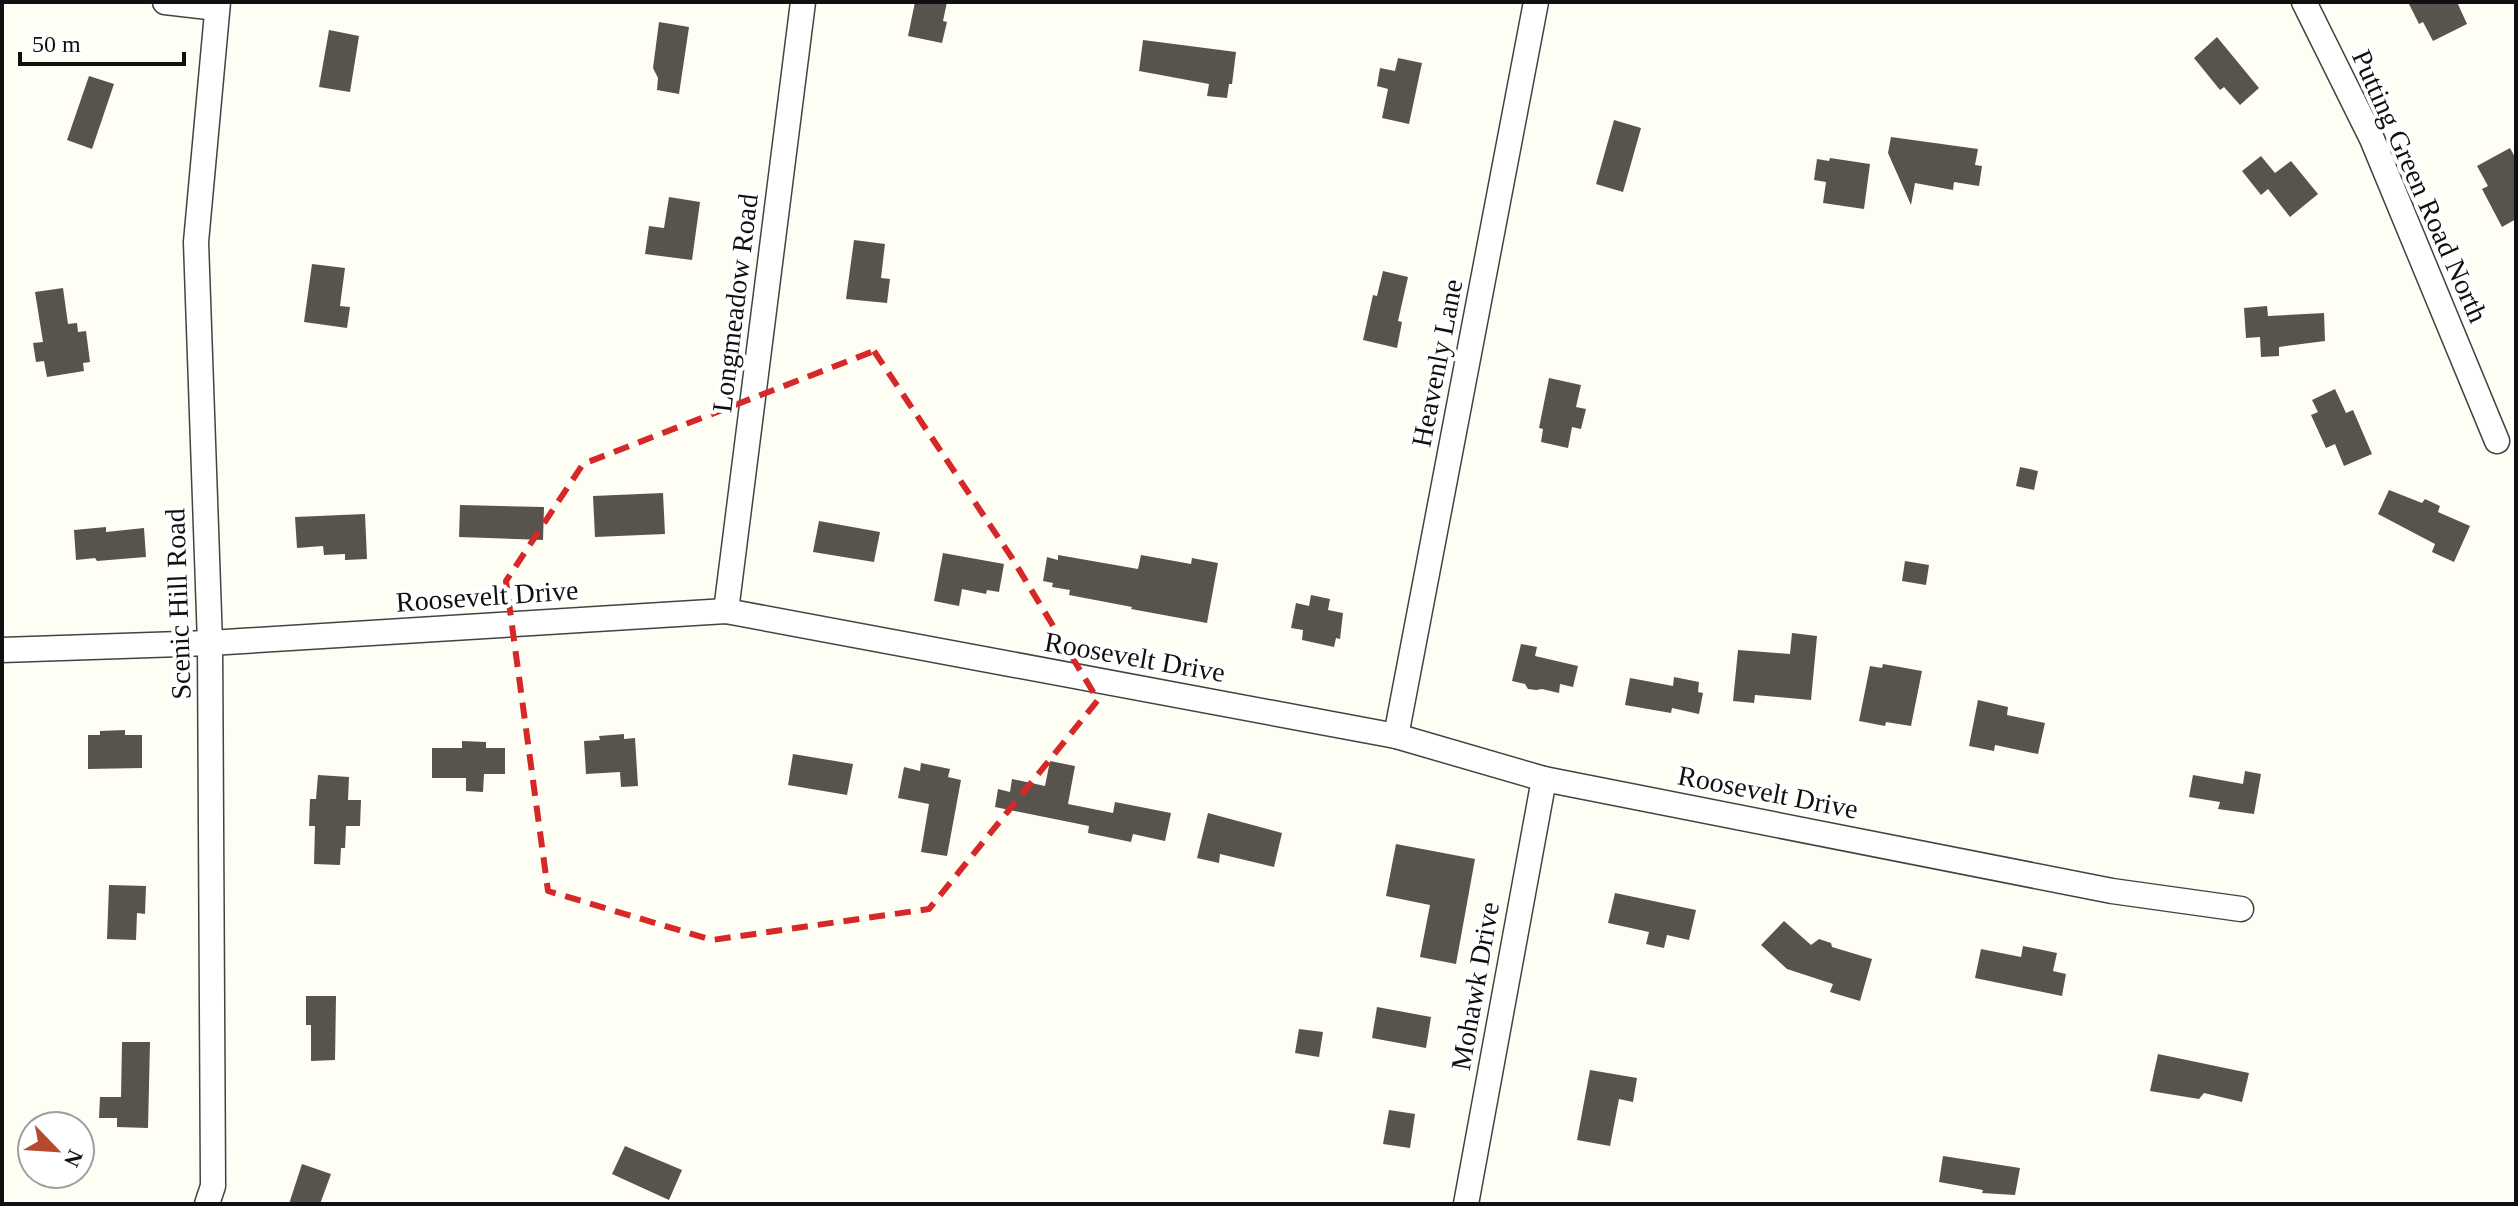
<svg xmlns="http://www.w3.org/2000/svg" width="2518" height="1206" viewBox="0 0 2518 1206" font-family="'Times New Roman',serif">
<rect width="100%" height="100%" fill="#fefef5"/>
<g fill="#58544d">
<path d="M 915,2 L 947,2 L 943,21 L 947,22 L 942,43 L 908,36 Z"/>
<path d="M 2408,2 L 2457,2 L 2467,24 L 2433,41 L 2423,22 L 2419,24 Z"/>
<path d="M 659,22 L 689,27 L 679,94 L 657,90 L 658,78 L 653,68 Z"/>
<path d="M 329,30 L 359,36 L 350,92 L 319,87 Z"/>
<path d="M 2217,37 L 2259,88 L 2240,105 L 2224,87 L 2220,90 L 2194,58 Z"/>
<path d="M 1143,40 L 1236,52 L 1232,84 L 1229,84 L 1227,98 L 1207,96 L 1209,84 L 1139,71 Z"/>
<path d="M 1398,58 L 1422,63 L 1409,124 L 1382,118 L 1388,89 L 1377,86 L 1380,68 L 1395,71 Z"/>
<path d="M 89,76 L 114,84 L 92,149 L 67,140 Z"/>
<path d="M 1614,120 L 1641,128 L 1623,192 L 1596,184 Z"/>
<path d="M 1891,137 L 1978,149 L 1975,165 L 1982,166 L 1979,186 L 1954,182 L 1953,190 L 1915,183 L 1911,205 L 1888,153 Z"/>
<path d="M 2510,148 L 2516,159 L 2516,219 L 2502,227 L 2482,189 L 2488,186 L 2477,166 Z"/>
<path d="M 2261,156 L 2275,173 L 2291,161 L 2318,194 L 2290,217 L 2268,189 L 2261,195 L 2242,171 Z"/>
<path d="M 1830,158 L 1870,164 L 1864,209 L 1823,203 L 1826,182 L 1814,180 L 1817,159 L 1829,161 Z"/>
<path d="M 669,197 L 700,202 L 692,260 L 645,254 L 649,226 L 664,228 Z"/>
<path d="M 854,240 L 885,244 L 881,278 L 890,279 L 887,303 L 846,299 Z"/>
<path d="M 312,264 L 345,268 L 340,306 L 350,307 L 347,328 L 304,322 Z"/>
<path d="M 1383,271 L 1408,277 L 1398,321 L 1402,322 L 1397,348 L 1363,340 L 1373,295 L 1377,296 Z"/>
<path d="M 63,288 L 68,324 L 77,323 L 78,332 L 86,331 L 90,362 L 83,363 L 84,371 L 47,377 L 44,361 L 36,362 L 33,343 L 43,342 L 35,292 Z"/>
<path d="M 2267,306 L 2268,316 L 2324,313 L 2325,341 L 2279,347 L 2279,356 L 2261,357 L 2260,337 L 2246,338 L 2244,308 Z"/>
<path d="M 1549,378 L 1581,385 L 1576,407 L 1586,409 L 1581,429 L 1572,427 L 1568,448 L 1541,442 L 1543,429 L 1539,428 Z"/>
<path d="M 2335,389 L 2346,413 L 2353,410 L 2372,454 L 2344,466 L 2335,444 L 2326,448 L 2311,415 L 2318,412 L 2312,400 Z"/>
<path d="M 2020,467 L 2038,471 L 2034,490 L 2016,486 Z"/>
<path d="M 2389,490 L 2422,503 L 2425,499 L 2440,506 L 2438,512 L 2470,526 L 2454,562 L 2432,552 L 2435,544 L 2378,514 Z"/>
<path d="M 663,493 L 665,534 L 595,537 L 593,496 Z"/>
<path d="M 460,505 L 544,507 L 543,540 L 459,537 Z"/>
<path d="M 365,514 L 367,559 L 345,560 L 345,554 L 324,555 L 323,546 L 297,548 L 295,517 Z"/>
<path d="M 819,521 L 880,532 L 874,562 L 813,552 Z"/>
<path d="M 106,527 L 106,532 L 144,528 L 146,557 L 97,561 L 95,558 L 76,560 L 74,530 Z"/>
<path d="M 943,553 L 1004,564 L 999,592 L 987,590 L 986,594 L 962,589 L 959,606 L 934,601 Z"/>
<path d="M 1058,555 L 1138,569 L 1141,555 L 1191,564 L 1192,558 L 1218,563 L 1207,623 L 1131,609 L 1132,607 L 1069,595 L 1070,590 L 1052,587 L 1053,583 L 1043,581 L 1047,557 L 1058,560 Z"/>
<path d="M 1905,561 L 1929,565 L 1926,585 L 1902,581 Z"/>
<path d="M 1311,595 L 1330,599 L 1328,610 L 1343,613 L 1340,639 L 1336,638 L 1334,647 L 1302,640 L 1303,630 L 1291,628 L 1296,603 L 1309,606 Z"/>
<path d="M 1792,633 L 1817,636 L 1811,700 L 1755,695 L 1754,703 L 1733,701 L 1738,650 L 1790,654 Z"/>
<path d="M 1521,644 L 1537,647 L 1535,656 L 1578,666 L 1573,687 L 1560,684 L 1559,693 L 1542,689 L 1536,690 L 1528,689 L 1525,684 L 1512,681 Z"/>
<path d="M 1883,664 L 1922,671 L 1911,726 L 1886,722 L 1885,726 L 1859,721 L 1870,666 L 1882,668 Z"/>
<path d="M 1674,677 L 1699,682 L 1698,692 L 1703,693 L 1699,714 L 1672,708 L 1671,713 L 1625,705 L 1630,678 L 1673,686 Z"/>
<path d="M 1978,700 L 2008,707 L 2007,715 L 2045,723 L 2038,754 L 1995,745 L 1994,751 L 1969,746 Z"/>
<path d="M 125,730 L 125,735 L 142,735 L 142,768 L 88,769 L 88,735 L 100,735 L 100,731 Z"/>
<path d="M 624,734 L 624,739 L 635,738 L 638,786 L 621,787 L 620,772 L 586,774 L 584,741 L 600,740 L 599,736 Z"/>
<path d="M 462,741 L 486,742 L 486,748 L 505,748 L 505,774 L 484,774 L 483,792 L 466,791 L 466,778 L 432,778 L 432,748 L 462,748 Z"/>
<path d="M 793,754 L 853,764 L 847,795 L 788,785 Z"/>
<path d="M 1050,761 L 1075,766 L 1068,804 L 1113,813 L 1115,802 L 1171,813 L 1165,841 L 1133,834 L 1131,842 L 1088,833 L 1089,826 L 995,807 L 998,789 L 1010,792 L 1012,779 L 1045,786 Z"/>
<path d="M 921,763 L 950,769 L 948,777 L 961,780 L 947,856 L 921,852 L 929,804 L 898,798 L 904,767 L 920,771 Z"/>
<path d="M 2245,771 L 2261,774 L 2254,814 L 2218,809 L 2220,802 L 2189,797 L 2193,775 L 2243,784 Z"/>
<path d="M 318,775 L 349,777 L 348,800 L 361,800 L 360,826 L 346,826 L 345,848 L 341,848 L 340,865 L 314,864 L 315,826 L 309,826 L 310,799 L 316,799 Z"/>
<path d="M 1208,813 L 1282,833 L 1274,867 L 1220,854 L 1219,863 L 1197,858 Z"/>
<path d="M 1396,844 L 1475,859 L 1456,964 L 1420,957 L 1430,905 L 1386,896 Z"/>
<path d="M 109,885 L 146,886 L 145,914 L 137,913 L 136,940 L 107,939 Z"/>
<path d="M 1615,893 L 1696,910 L 1689,940 L 1667,935 L 1664,948 L 1646,944 L 1649,932 L 1608,923 Z"/>
<path d="M 1784,921 L 1811,945 L 1819,939 L 1831,943 L 1832,947 L 1872,959 L 1860,1001 L 1830,992 L 1833,984 L 1787,969 L 1761,945 Z"/>
<path d="M 2023,946 L 2057,953 L 2053,971 L 2066,974 L 2062,996 L 1975,978 L 1981,949 L 2021,957 Z"/>
<path d="M 306,996 L 336,996 L 335,1060 L 311,1061 L 311,1025 L 306,1025 Z"/>
<path d="M 1377,1007 L 1431,1017 L 1426,1048 L 1372,1038 Z"/>
<path d="M 1299,1029 L 1323,1032 L 1319,1057 L 1295,1053 Z"/>
<path d="M 122,1042 L 150,1042 L 148,1128 L 117,1127 L 117,1118 L 99,1118 L 100,1097 L 121,1097 Z"/>
<path d="M 2158,1054 L 2249,1073 L 2242,1102 L 2204,1093 L 2199,1099 L 2150,1091 Z"/>
<path d="M 1590,1070 L 1637,1078 L 1633,1102 L 1619,1099 L 1610,1146 L 1577,1140 Z"/>
<path d="M 1389,1110 L 1415,1114 L 1410,1148 L 1383,1144 Z"/>
<path d="M 625,1146 L 682,1170 L 669,1200 L 612,1174 Z"/>
<path d="M 1943,1156 L 2020,1168 L 2015,1195 L 1982,1193 L 1983,1190 L 1939,1182 Z"/>
<path d="M 302,1164 L 331,1174 L 320,1204 L 289,1204 Z"/>
</g>
<g fill="none" stroke-linecap="round" stroke-linejoin="round">
<defs>
<g id="minor">
<path d="M 165,2 L 217,8"/>
<path d="M 2304,2 L 2372,139 L 2497,441"/>
<path d="M 726,611 L 803,2"/>
<path d="M 2,650 L 210,643 L 726,611 L 1396,736 L 1544,779 L 2112,891 L 2241,909"/>
<path d="M 1396,736 L 1536,2"/>
<path d="M 207,1204 L 213,1186 L 210,643 L 196,242 L 218,2"/>
<path d="M 1466,1204 L 1544,779"/>
</g>
</defs>
<use href="#minor" stroke="#434343" stroke-width="27"/>
<use href="#minor" stroke="#fff" stroke-width="24"/>
</g>
<path fill="none" stroke="#d62828" stroke-width="6" stroke-dasharray="16 10" stroke-linejoin="round" d="M 874,351 L 1012,558 L 1098,700 L 929,909 L 712,940 L 548,891 L 506,581 L 583,464 Z"/>
<g text-anchor="middle" dominant-baseline="central" stroke-width="8" stroke-linejoin="round" paint-order="stroke">
<g font-size="28" fill="#101010" stroke="#fff">
<text transform="translate(2420 186) rotate(66)">Putting Green Road North</text>
<text transform="translate(735 303) rotate(-83)">Longmeadow Road</text>
<text transform="translate(1437 363) rotate(-79)">Heavenly Lane</text>
<text transform="translate(487 596) rotate(-4)">Roosevelt Drive</text>
<text transform="translate(178 604) rotate(-92)">Scenic Hill Road</text>
<text transform="translate(1135 657) rotate(10)">Roosevelt Drive</text>
<text transform="translate(1768 792) rotate(11)">Roosevelt Drive</text>
<text transform="translate(1475 986) rotate(-80)">Mohawk Drive</text>
</g>
</g>
<rect width="2518" height="1206" fill="none" stroke="#101010" stroke-width="8"/>
<g transform="translate(56 1150) rotate(115)"><circle r="38" fill="#ffffff" stroke="#9f9f9f" stroke-width="2"/>
<path d="M0-6L14 30L0 20L-14 30Z" fill="#b74931"/>
<text y="-12" font-size="22" font-weight="bold" text-anchor="middle" fill="#101010">N</text>
</g>
<path d="M20 52v12h164v-12" fill="none" stroke="#101010" stroke-width="4"/>
<text x="32" y="52" font-size="24" fill="#101010" stroke="#ffffff" stroke-width="6" paint-order="stroke">50 m</text>
</svg>
